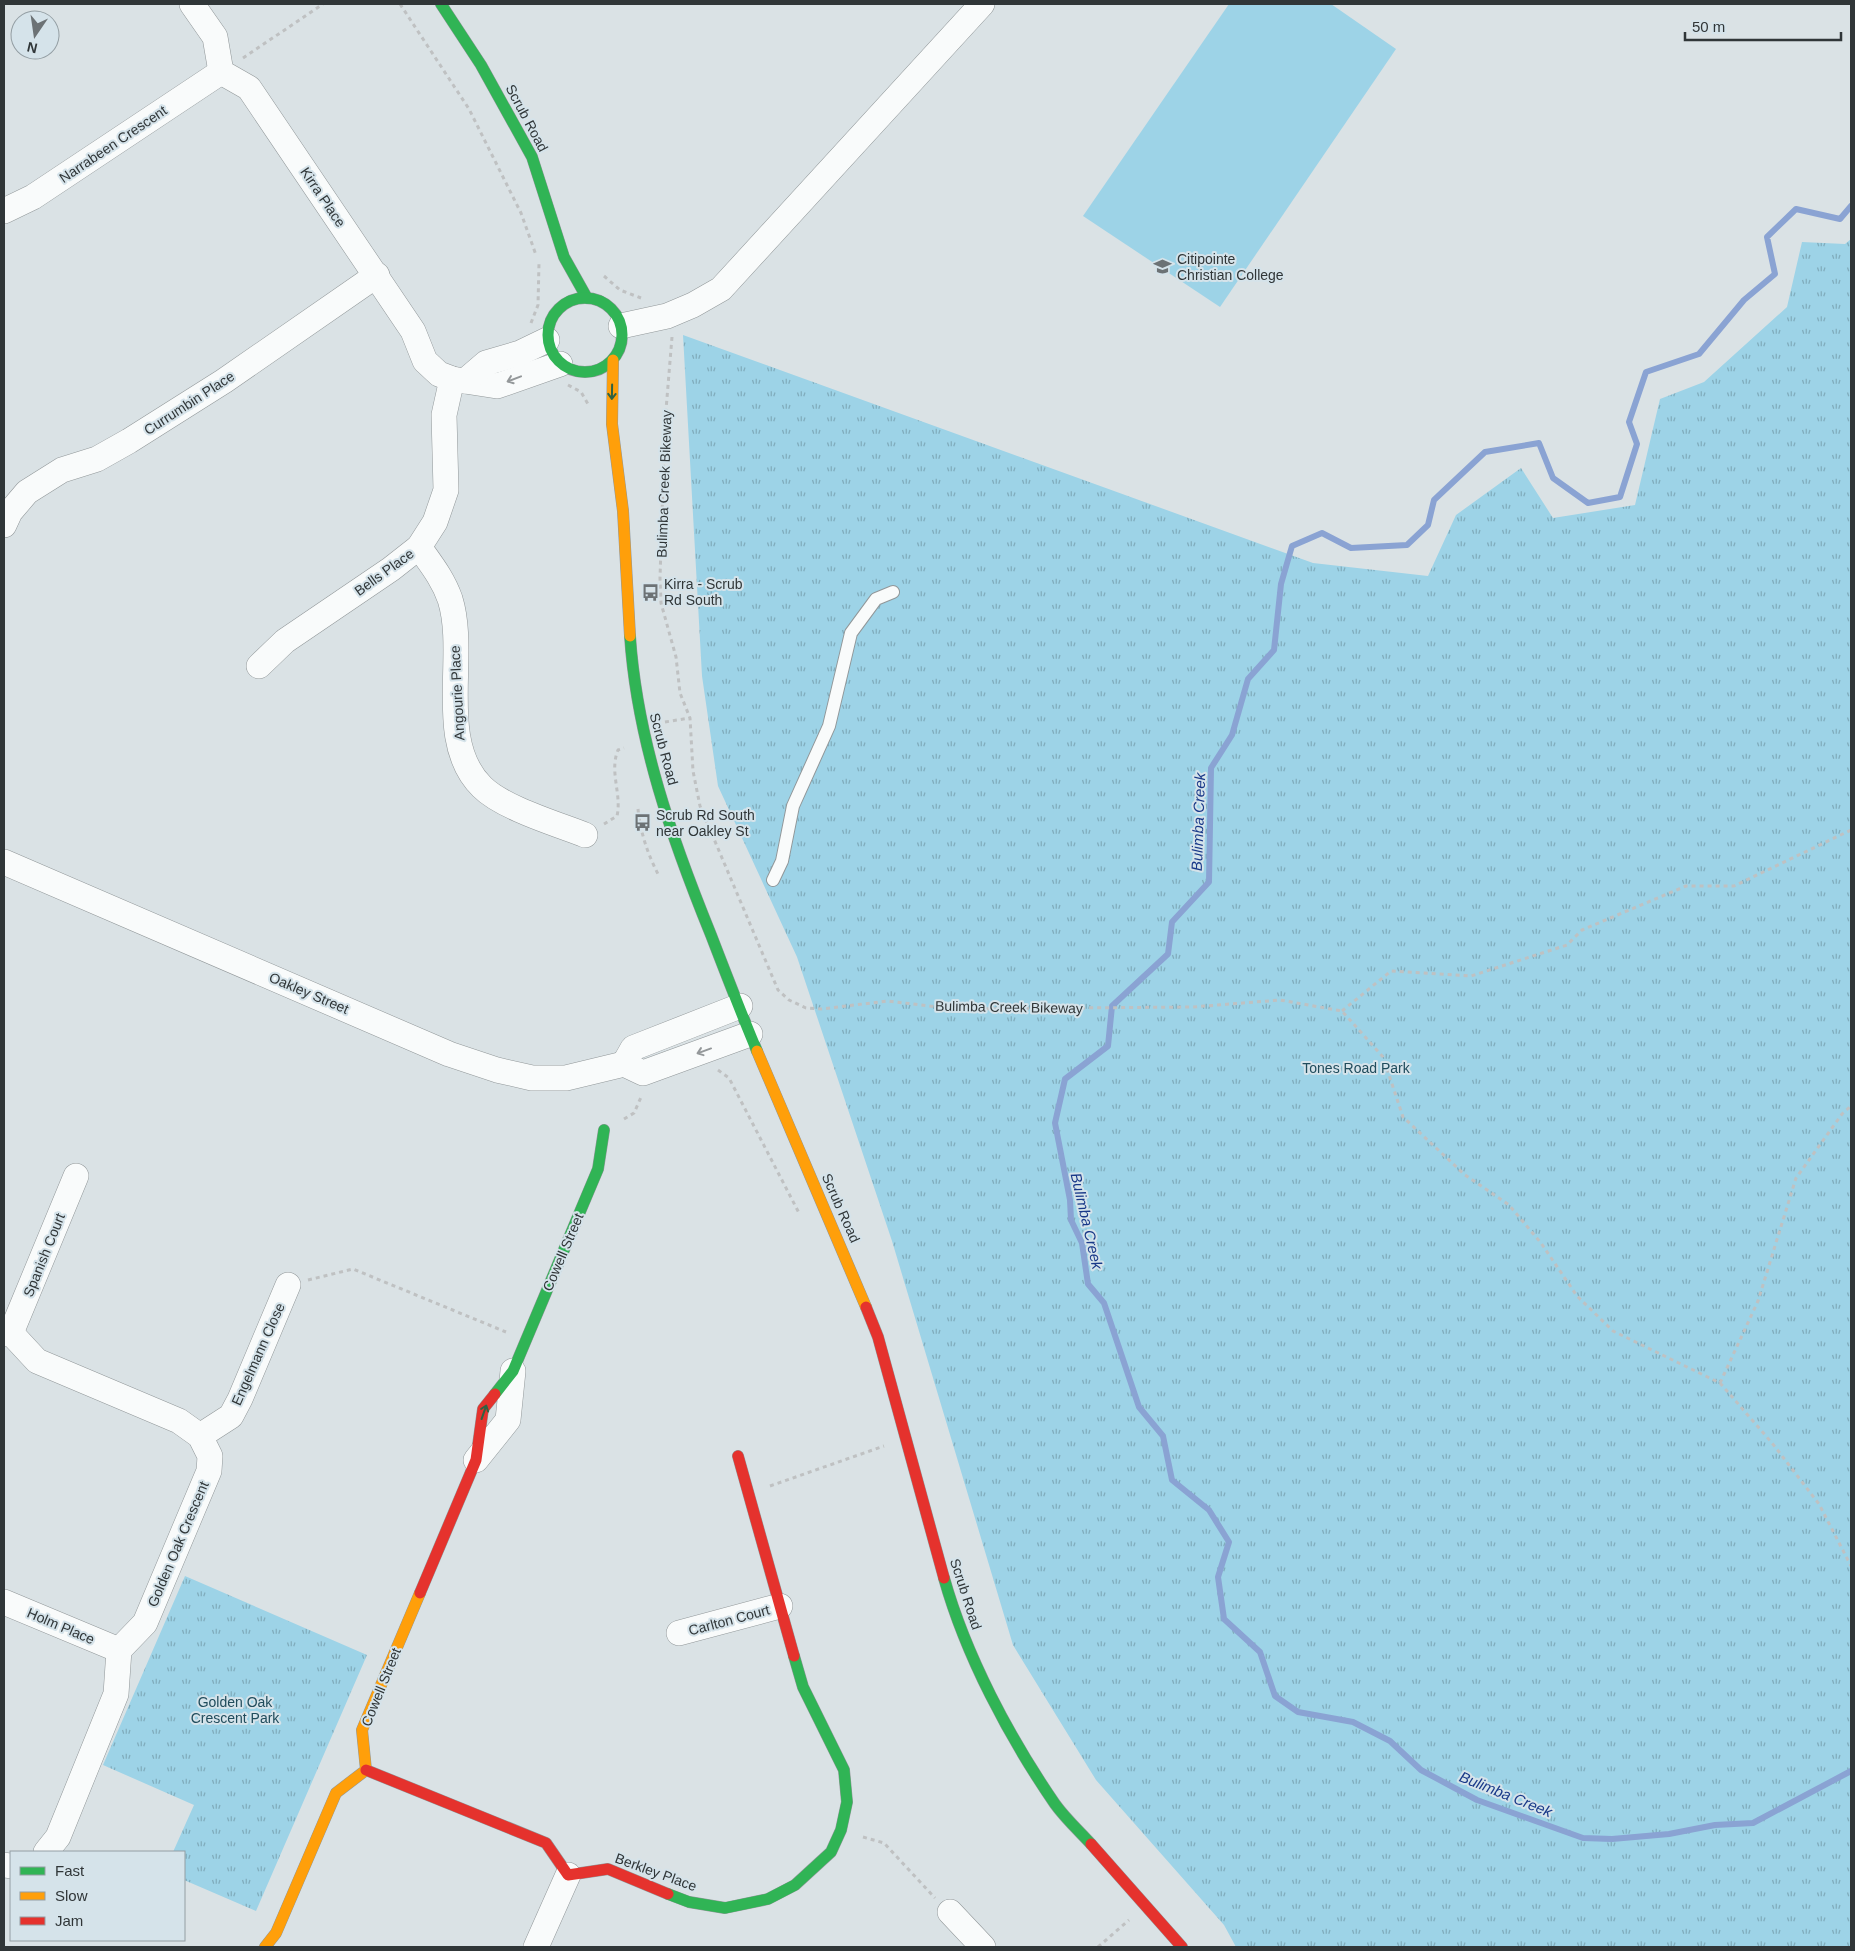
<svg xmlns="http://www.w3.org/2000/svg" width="1855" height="1951" viewBox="0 0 1855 1951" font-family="Arial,sans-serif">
<defs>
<pattern id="park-tufts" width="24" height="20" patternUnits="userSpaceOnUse" patternTransform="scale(1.25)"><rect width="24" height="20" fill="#9dd3e7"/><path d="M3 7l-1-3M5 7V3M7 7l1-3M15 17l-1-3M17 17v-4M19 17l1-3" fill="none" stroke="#80acbc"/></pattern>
</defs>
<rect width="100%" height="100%" fill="#dae2e5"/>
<path fill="#9dd3e7" d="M 1229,4 L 1331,4 L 1396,49 L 1220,307 L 1083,216 Z"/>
<g fill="url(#park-tufts)">
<path d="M 1851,239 L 1851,1947 L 1236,1947 L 1224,1925 L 1096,1780 L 1013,1645 L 892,1241 L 797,957 L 718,786 L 702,676 L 683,335 L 1313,563 L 1428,576 L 1456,515 L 1521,468 L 1553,518 L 1635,505 L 1660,399 L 1704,382 L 1787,307 L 1802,242 L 1845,244 Z"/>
<path d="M 185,1576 L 367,1655 L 256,1911 L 184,1880 L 184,1852 L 173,1852 L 194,1805 L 103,1765 Z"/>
</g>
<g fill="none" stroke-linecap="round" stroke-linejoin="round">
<path stroke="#8aa3d3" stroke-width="6" d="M 1851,206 L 1840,219 L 1796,209 L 1767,237 L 1775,274 L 1744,300 L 1699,354 L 1646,372 L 1629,422 L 1637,444 L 1620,497 L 1588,503 L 1553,478 L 1539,443 L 1485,452 L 1434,500 L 1428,525 L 1407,545 L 1351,548 L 1322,533 L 1292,546 L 1281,584 L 1274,650 L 1248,679 L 1232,735 L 1211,768 L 1209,882 L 1172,922 L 1168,954 L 1112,1006 L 1108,1046 L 1065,1079 L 1055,1123 L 1070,1200 L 1071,1220 L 1082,1243 L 1088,1284 L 1104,1303 L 1139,1407 L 1163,1436 L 1172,1480 L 1209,1510 L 1229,1542 L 1218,1577 L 1224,1619 L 1260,1652 L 1275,1696 L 1298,1712 L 1353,1722 L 1390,1741 L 1421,1770 L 1477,1800 L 1583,1838 L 1612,1839 L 1669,1834 L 1715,1825 L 1753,1823 L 1851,1771"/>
<defs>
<path id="lane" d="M 773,880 L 782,861 L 793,806 L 829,726 L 851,633 L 876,599 L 893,592"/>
<g id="street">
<path d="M 192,4 L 215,37 L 221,72 L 249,88 L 413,331 L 425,361 L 439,374 L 452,379 L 497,386 L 560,364"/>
<path d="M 4,211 L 33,197 L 221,72"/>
<path d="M 621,326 L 667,316 L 693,305 L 721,289 L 982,4"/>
<path d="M 465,381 L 486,363 L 520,353 L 547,340"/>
<path d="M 4,525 L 10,512 L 27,492 L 62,470 L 97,459 L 129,441 L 224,381 L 377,275"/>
<path d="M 419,547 C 431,564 443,579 450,599 C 468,656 435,741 482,787 C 503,808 557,824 585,835"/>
<path d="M 259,666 L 285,641 L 391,569 L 419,547 L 435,522 L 446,490 L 444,415 L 452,379"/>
<path d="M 4,862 L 449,1054 L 497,1070 L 532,1078 L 566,1078 L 624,1064 L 643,1073 L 750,1034"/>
<path d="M 624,1064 L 633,1048 L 740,1006"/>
<path d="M 11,1333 L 76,1176"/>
<path d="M 4,1334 L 11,1333 L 37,1361 L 179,1421 L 200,1436 L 210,1456 L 209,1471 L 145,1623 L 119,1650 L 116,1694 L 58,1837 L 46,1852"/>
<path d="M 200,1436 L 231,1416 L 240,1399 L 288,1285"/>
<path d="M 476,1460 L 508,1420 L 513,1371"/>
<path d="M 4,1602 L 119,1650"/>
<path d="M 679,1633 L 780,1606"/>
<path d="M 4,1865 L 11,1866"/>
<path d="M 950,1912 L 983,1947"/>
<path d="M 536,1947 L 568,1875"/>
</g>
<g id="fast">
<path d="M 441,4 L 481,65 L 532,157 L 564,257 L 587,298"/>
<circle cx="585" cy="335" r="37"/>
<path d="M 630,636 C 637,740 672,839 711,935 C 726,974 741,1013 757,1051"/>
<path d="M 495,1394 L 513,1371 L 598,1169 L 604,1130"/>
<path d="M 944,1578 C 966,1656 1009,1737 1055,1804 C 1065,1818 1079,1831 1091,1844"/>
<path d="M 668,1894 L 689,1902 L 725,1908 L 768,1899 L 795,1885 L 831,1852 L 841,1830 L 847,1802 L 844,1770 L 803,1687 L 794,1656"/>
</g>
<g id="slow">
<path d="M 613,360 L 612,424 L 623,511 L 630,636"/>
<path d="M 757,1051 L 866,1307"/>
<path d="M 265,1947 L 276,1933 L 336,1793 L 366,1770 L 362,1730 L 420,1593"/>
</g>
<g id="jam">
<path d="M 866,1307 L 878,1337 L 944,1578"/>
<path d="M 738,1456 L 794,1656"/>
<path d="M 420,1593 L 476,1460 L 483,1409 L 495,1394"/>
<path d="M 366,1770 L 546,1843 L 568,1875 L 608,1869 L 668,1894"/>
<path d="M 1091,1844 L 1182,1947"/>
</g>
</defs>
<use href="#lane" stroke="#919799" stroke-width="14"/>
<use href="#street" stroke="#919799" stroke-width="26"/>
<use href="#fast" stroke="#919799" stroke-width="12"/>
<use href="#slow" stroke="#919799" stroke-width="12"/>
<use href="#jam" stroke="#919799" stroke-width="12"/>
<g stroke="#bfc1c2" stroke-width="3" stroke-dasharray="4 4" stroke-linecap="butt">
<path d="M 400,4 L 469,109 L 521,213 L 536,255"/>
<path d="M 243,58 L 323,4"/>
<path d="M 604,276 L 620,290 L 641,298"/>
<path d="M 531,323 L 538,305 L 539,263"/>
<path d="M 672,337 L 665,422 L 660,578 L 661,603 L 676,657 L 680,693 L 690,718 L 693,771 L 700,806 L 778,990 L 789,1000 L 806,1008 L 821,1009 L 888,1001 L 954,1009 L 1193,1007 L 1280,1000 L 1342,1011 L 1383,1057 L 1403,1117 L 1465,1175 L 1509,1205 L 1541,1243 L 1577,1296 L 1613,1331 L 1720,1383 L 1772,1443 L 1819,1504 L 1851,1566"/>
<path d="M 568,385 L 581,392 L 588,404"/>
<path d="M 665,722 L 690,718"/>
<path d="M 638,809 C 640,831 648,855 658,874"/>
<path d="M 604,824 L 617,816 C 622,794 609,772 618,750 L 624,748"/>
<path d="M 1342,1011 L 1391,971 L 1471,976 L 1567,945 L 1582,930 L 1686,886 L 1734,886 L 1851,830"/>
<path d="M 718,1070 L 729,1078 L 799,1213"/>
<path d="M 624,1119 L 634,1113 L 642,1095"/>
<path d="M 308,1280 L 353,1269 L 506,1332"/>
<path d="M 1720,1383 L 1758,1301 L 1796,1178 L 1842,1114 L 1851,1106"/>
<path d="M 770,1486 L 884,1446"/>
<path d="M 863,1837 L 884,1843 L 935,1898"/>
<path d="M 1098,1947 L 1129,1920"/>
</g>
<use href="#lane" stroke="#f9fbfb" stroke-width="12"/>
<use href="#street" stroke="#f9fbfb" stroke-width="25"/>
<use href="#fast" stroke="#30b455" stroke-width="11"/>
<use href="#slow" stroke="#ff9f0a" stroke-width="11"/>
<use href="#jam" stroke="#e5322d" stroke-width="11"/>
</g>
<defs><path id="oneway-shaft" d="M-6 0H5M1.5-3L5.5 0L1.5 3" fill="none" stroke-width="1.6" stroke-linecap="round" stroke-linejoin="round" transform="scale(1.25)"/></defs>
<g stroke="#94989a">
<use href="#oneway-shaft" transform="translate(514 379) rotate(159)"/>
<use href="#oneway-shaft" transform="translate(704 1051) rotate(160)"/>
</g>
<g stroke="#306242">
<use href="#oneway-shaft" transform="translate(612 392) rotate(91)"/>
<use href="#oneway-shaft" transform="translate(484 1412) rotate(-71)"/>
</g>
<defs>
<symbol id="school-bare" viewBox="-9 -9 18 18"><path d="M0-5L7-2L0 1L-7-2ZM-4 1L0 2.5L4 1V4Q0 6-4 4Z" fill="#6c7275" stroke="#d5e3ea" stroke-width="2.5" paint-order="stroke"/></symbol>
<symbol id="bus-bare" viewBox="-9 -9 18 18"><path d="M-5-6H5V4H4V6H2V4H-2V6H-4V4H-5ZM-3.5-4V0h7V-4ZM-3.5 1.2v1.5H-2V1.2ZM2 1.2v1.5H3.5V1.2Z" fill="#6c7275" stroke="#d5e3ea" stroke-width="2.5" paint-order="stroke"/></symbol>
</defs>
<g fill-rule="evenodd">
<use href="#school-bare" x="1150" y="254" width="25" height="25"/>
<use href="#bus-bare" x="638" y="580" width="25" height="25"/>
<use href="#bus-bare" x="630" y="810" width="25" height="25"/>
</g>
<g text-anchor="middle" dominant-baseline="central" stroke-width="4" stroke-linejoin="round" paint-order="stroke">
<g font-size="14" fill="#303638" stroke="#d5e3ea">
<text transform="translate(527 118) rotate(62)">Scrub Road</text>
<text transform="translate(113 144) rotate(-34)">Narrabeen Crescent</text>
<text transform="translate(323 197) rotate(56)">Kirra Place</text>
<text transform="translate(189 403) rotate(-33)">Currumbin Place</text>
<text transform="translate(664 484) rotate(-88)">Bulimba Creek Bikeway</text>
<text transform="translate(384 572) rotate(-36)">Bells Place</text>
<text transform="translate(457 693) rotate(-93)">Angourie Place</text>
<text transform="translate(664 749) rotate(75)">Scrub Road</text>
<text transform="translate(309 993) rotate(23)">Oakley Street</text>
<text transform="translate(1009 1007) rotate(1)">Bulimba Creek Bikeway</text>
<text transform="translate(841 1208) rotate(66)">Scrub Road</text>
<text transform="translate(563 1252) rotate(-67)">Cowell Street</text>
<text transform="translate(44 1255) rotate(-68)">Spanish Court</text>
<text transform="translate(258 1354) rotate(-66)">Engelmann Close</text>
<text transform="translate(178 1544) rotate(-67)">Golden Oak Crescent</text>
<text transform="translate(966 1594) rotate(72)">Scrub Road</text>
<text transform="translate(729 1620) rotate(-15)">Carlton Court</text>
<text transform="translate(61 1626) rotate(23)">Holm Place</text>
<text transform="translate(381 1687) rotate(-68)">Cowell Street</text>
<text transform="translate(656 1872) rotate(20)">Berkley Place</text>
</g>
<g font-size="14" fill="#303638" stroke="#d5e3ea" text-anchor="start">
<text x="1177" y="259">Citipointe<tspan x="1177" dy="16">Christian College</tspan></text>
<text x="664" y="584">Kirra - Scrub<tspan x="664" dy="16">Rd South</tspan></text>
<text x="656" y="815">Scrub Rd South<tspan x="656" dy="16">near Oakley St</tspan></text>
</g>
<g font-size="14" fill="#204c5c" stroke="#d5e3ea">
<text x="1356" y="1068">Tones Road Park</text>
<text x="235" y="1702">Golden Oak<tspan x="235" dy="16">Crescent Park</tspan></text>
</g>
<g font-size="15" font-style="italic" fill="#193989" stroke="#d5e3ea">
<text transform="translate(1198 822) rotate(-88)">Bulimba Creek</text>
<text transform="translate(1087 1221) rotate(77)">Bulimba Creek</text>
<text transform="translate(1506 1794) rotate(22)">Bulimba Creek</text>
</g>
</g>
<rect width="1855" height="1951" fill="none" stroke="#303638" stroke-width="10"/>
<rect x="10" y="1851" width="175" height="90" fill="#d5e3ea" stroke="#939ea3"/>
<rect x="20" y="1867" width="25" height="8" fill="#30b455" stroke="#939ea3"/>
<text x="55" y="1876" font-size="15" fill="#303638">Fast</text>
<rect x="20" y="1892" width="25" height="8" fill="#ff9f0a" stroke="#939ea3"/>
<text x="55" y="1901" font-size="15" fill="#303638">Slow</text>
<rect x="20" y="1917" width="25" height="8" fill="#e5322d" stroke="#939ea3"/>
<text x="55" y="1926" font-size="15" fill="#303638">Jam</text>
<g transform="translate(35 35) rotate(193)"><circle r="24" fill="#d5e3ea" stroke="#939ea3"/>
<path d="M0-4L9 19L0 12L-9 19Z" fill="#6c7275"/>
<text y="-8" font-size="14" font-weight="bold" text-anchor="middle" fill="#303638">N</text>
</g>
<path d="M1685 32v8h156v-8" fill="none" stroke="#303638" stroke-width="2.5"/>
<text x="1692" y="32" font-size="15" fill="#303638" stroke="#d5e3ea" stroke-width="4" paint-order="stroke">50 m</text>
</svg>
